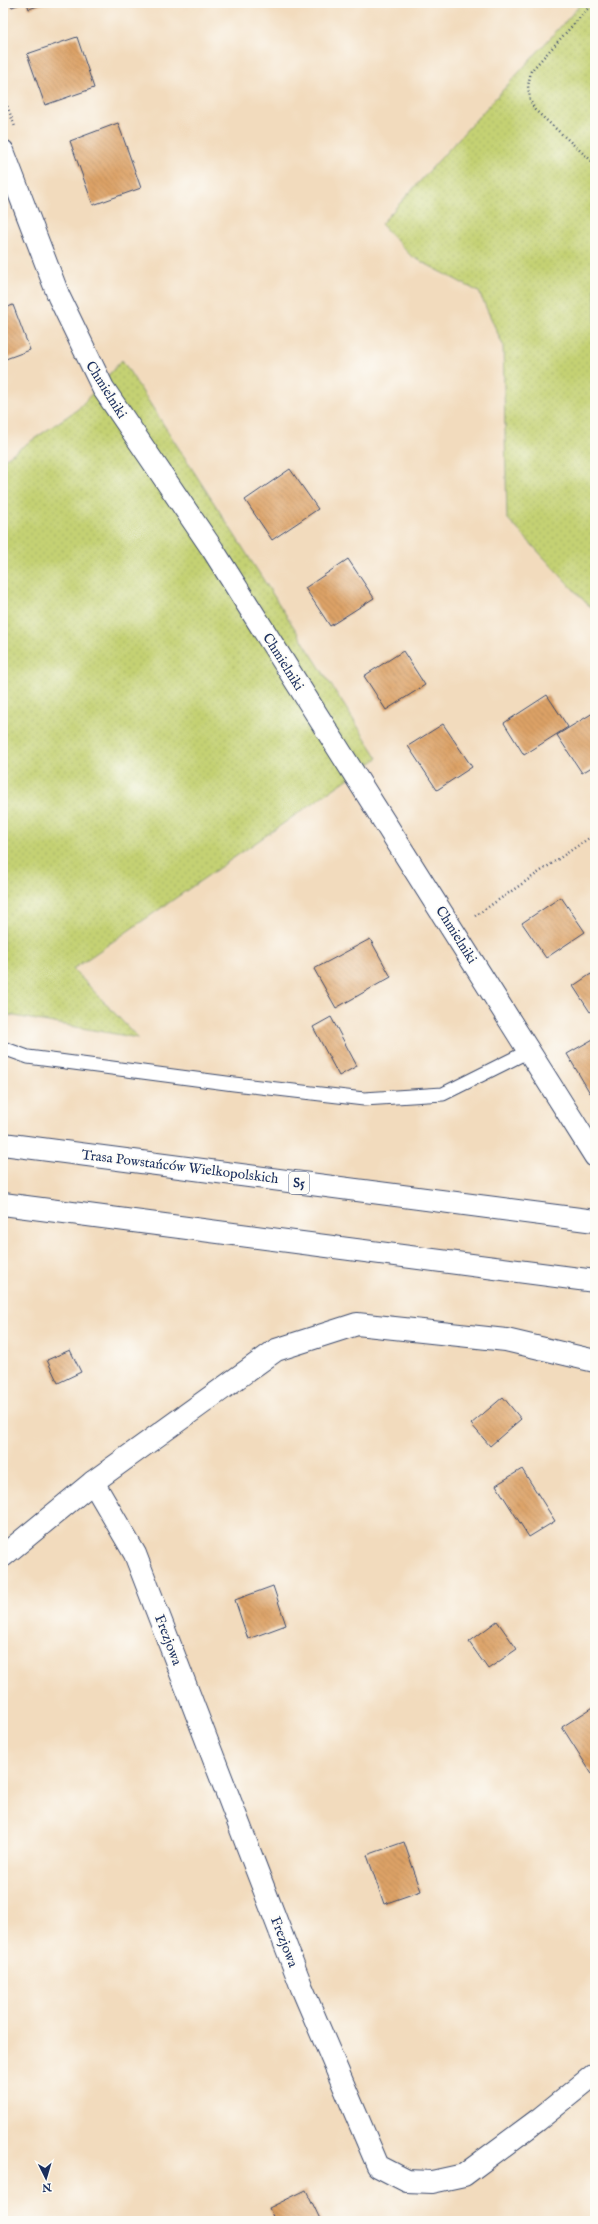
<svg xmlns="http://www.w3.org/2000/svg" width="598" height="2224" viewBox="0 0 598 2224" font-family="'IM FELL English',serif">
<defs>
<pattern id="green-dots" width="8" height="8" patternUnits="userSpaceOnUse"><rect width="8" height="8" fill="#c4d173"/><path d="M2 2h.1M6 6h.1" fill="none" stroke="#a8b466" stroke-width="1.8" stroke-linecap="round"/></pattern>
<pattern id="building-back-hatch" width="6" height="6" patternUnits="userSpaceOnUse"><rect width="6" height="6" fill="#dda266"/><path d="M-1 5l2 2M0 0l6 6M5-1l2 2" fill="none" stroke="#b28457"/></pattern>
</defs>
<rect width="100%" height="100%" fill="#fdfcf7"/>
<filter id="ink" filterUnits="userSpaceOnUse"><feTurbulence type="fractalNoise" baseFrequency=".025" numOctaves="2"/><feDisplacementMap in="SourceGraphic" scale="8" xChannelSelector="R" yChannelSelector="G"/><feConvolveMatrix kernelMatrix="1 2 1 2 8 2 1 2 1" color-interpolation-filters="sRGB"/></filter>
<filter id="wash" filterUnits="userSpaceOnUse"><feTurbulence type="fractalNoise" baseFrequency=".012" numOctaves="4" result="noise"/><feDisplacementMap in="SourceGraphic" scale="16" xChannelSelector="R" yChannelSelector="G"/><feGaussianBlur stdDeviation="0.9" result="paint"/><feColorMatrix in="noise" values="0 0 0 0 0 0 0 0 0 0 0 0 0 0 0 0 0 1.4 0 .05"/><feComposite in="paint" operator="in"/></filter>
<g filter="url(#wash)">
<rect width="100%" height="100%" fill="#f2dbbd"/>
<g fill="url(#green-dots)" stroke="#708068">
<path d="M 582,3 L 595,3 L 595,609 L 587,604 L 507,518 L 503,345 L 479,292 L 411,256 L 381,224 Z"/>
<path d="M 122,360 L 378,758 L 73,969 L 138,1038 L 3,1014 L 3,460 L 78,409 Z"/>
</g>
<g id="blocks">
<g fill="url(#building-back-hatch)">
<path d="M 10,3 L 23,3 L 12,7 Z"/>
<path d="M 27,3 L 46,3 L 29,9 Z"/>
<path d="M 77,37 L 94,88 L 45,105 L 27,54 Z"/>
<path d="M 118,123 L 141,188 L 93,205 L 70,141 Z"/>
<path d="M 13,305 L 30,350 L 3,360 L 3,309 Z"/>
<path d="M 290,469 L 318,509 L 272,540 L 245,500 Z"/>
<path d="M 348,559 L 374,598 L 330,626 L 305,588 Z"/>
<path d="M 403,651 L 425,685 L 386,710 L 364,676 Z"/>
<path d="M 547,695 L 568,727 L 524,755 L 504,723 Z"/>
<path d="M 593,713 L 595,716 L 595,765 L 582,773 L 557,735 Z"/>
<path d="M 443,724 L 472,767 L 437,790 L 408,746 Z"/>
<path d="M 561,897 L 585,932 L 546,958 L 522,923 Z"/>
<path d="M 370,939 L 391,977 L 336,1008 L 314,969 Z"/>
<path d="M 591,974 L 595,981 L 595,1009 L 590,1012 L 573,986 Z"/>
<path d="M 331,1017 L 357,1066 L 339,1076 L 313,1027 Z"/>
<path d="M 595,1038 L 595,1091 L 590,1093 L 567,1054 Z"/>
<path d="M 70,1350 L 81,1372 L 58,1383 L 47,1360 Z"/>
<path d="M 503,1397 L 521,1419 L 490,1446 L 471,1424 Z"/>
<path d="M 522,1469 L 555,1521 L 529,1537 L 496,1485 Z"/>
<path d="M 273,1586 L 286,1625 L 248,1639 L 235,1600 Z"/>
<path d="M 497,1621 L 517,1649 L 488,1669 L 469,1642 Z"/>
<path d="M 595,1706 L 595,1779 L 562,1727 Z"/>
<path d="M 404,1842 L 421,1891 L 384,1904 L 367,1855 Z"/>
<path d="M 306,2190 L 321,2221 L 275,2221 L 269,2208 Z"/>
</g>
</g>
</g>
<g filter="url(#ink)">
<use href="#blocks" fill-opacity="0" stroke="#3b496c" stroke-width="1"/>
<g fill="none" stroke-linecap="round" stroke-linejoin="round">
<defs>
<path id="lane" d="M 3,1048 L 28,1057 L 234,1084 L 364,1099 L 443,1094 L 529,1051"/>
<g id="street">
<path d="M 3,151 L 59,297 L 103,388 L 213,550 L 595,1156"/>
<path d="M 93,1482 L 135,1554 L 302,1988 L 378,2166 L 407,2181 L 432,2182 L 464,2175 L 538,2120 L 595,2074"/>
<path d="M 3,1556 L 93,1482 L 276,1350 L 357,1324 L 506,1340 L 595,1361"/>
</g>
<g id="highway">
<path d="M 3,1144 L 595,1221"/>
<path d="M 3,1204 L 595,1281"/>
</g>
</defs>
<use href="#lane" stroke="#3b496c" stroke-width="15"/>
<use href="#street" stroke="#3b496c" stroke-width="24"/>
<use href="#highway" stroke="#3b496c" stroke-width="24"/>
<g stroke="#3b496c" stroke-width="2.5" stroke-dasharray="1 3" stroke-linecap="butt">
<path d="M 593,3 L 531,71 L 528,86 L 530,100 L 535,110 L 595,164"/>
<path d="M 3,95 L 15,127"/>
<path d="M 475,916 L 595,834"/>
</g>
<use href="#lane" stroke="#fff" stroke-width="13"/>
<use href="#street" stroke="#fff" stroke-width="22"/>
<use href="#highway" stroke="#fff" stroke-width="22"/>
</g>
</g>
<g text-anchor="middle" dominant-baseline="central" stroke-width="4" stroke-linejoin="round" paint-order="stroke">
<rect fill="#fdfcf7" stroke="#5f6c8c" stroke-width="1" x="289" y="1172" width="20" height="22" rx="3"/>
<g font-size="13" font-weight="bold" fill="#1b2f5e">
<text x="299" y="1183">S5</text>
</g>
<g font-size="14" fill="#1b2f5e" stroke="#fdfcf7">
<text transform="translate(106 390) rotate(58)">Chmielniki</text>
<text transform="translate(283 662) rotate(58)">Chmielniki</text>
<text transform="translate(456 935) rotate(58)">Chmielniki</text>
<text transform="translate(180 1167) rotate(7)">Trasa Powstańców Wielkopolskich</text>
<text transform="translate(168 1640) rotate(69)">Frezjowa</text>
<text transform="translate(284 1942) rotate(69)">Frezjowa</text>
</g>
</g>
<rect width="598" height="2224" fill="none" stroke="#fdfcf7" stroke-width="16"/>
<g transform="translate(46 2178) rotate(175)" stroke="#fdfcf7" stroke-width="3" paint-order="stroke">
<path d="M0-3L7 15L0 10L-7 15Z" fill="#1b2f5e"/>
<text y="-6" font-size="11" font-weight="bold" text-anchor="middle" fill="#1b2f5e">N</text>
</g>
</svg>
